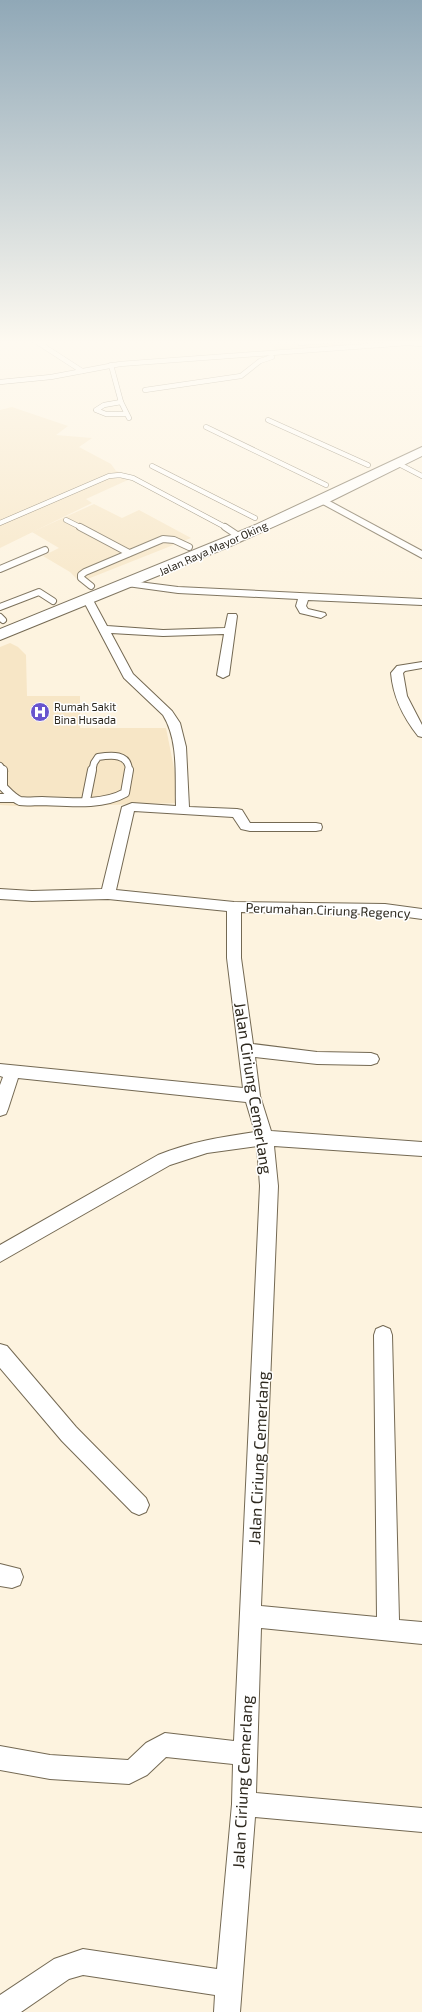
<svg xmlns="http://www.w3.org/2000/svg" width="422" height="2012" viewBox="0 0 422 2012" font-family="'Exo 2',sans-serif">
<rect width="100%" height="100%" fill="#fdf3df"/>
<g fill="#f7e6c6">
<path d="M 268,340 L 411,340 L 274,350 Z"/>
<path d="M 12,407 L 68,426 L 56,435 L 92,438 L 79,447 L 111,464 L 116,471 L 131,476 L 224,525 L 130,479 L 86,499 L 92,503 L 0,548 L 0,410 Z"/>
<path d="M 94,504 L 122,518 L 139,510 L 191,538 L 80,582 L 70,572 L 43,556 L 59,548 L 32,532 Z"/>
<path d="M 10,643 L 18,647 L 26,655 L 27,696 L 80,696 L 80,728 L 166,728 L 181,803 L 34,807 L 0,805 L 0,647 Z"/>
</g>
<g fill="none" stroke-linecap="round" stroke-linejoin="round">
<defs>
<g id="service-far2">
<path d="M 34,340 L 82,371"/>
<path d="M 300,343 L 337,340"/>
<path d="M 111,365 L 121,402 L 129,418"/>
<path d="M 0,382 L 51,377 L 120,364 L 407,343 L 422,344"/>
<path d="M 145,390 L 241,376 L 260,361 L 272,357"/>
<path d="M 121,402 L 104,405 L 96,410 L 106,414 L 126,414"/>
<path d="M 268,420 L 368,465"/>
<path d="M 206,427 L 326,485"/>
<path d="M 397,463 L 422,476"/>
<path d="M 152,466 L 255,518"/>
<path d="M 66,520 L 82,528"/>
<path d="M 0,523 L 109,476 L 120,475 L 133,478 L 227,528"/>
</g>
<g id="service-far1">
<path d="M 80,527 L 129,553"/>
<path d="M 225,527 L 240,537"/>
<path d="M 0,569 L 45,550"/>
<path d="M 91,586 L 81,578 L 81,575 L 85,572 L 163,539 L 174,540 L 189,547"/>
<path d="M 0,607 L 39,592 L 53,601"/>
<path d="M 0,617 L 3,620"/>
<path d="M 0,766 L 4,771"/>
<path d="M 92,771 L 94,763 L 98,757 C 111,755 129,753 129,771"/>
</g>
<g id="service">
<path d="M 3,770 L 3,787 C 8,792 13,798 20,801 C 26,802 35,801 42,801 C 68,802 102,806 125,793 L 129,770"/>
<path d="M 0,798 L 14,798"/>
<path d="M 86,800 L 92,770"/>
</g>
<g id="minor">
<path d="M 322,497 L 422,551 L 422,558 L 319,502 L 319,498 Z"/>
<path d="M 131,581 L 178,587 L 422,599 L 422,605 L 308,600 L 306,606 L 308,609 L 325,613 L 326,615 L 321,618 L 300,613 L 296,606 L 298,599 L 178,593 L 127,586 L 126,584 Z"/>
<path d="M 88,597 L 93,600 L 107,626 L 163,630 L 225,628 L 228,614 L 236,614 L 237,616 L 229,675 L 223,678 L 217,675 L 224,634 L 163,636 L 111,633 L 133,674 L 172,711 L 180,723 L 186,747 L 189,807 L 237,809 L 242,810 L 250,823 L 316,823 L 321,824 L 322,827 L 321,830 L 316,831 L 250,831 L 241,829 L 233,817 L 134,811 L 116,890 L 234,902 L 385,904 L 422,909 L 422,919 L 385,914 L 241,912 L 241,958 L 253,1044 L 317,1052 L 371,1053 L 377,1055 L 379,1059 L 377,1063 L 371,1065 L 317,1064 L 255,1057 L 260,1096 L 271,1131 L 422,1142 L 422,1156 L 274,1146 L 278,1186 L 261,1606 L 377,1617 L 374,1335 L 376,1329 L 383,1326 L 390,1329 L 392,1335 L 399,1620 L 422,1622 L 422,1644 L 261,1628 L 256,1793 L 422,1808 L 422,1832 L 255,1817 L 240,2012 L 214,2012 L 215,1995 L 83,1975 L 69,1979 L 21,2012 L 0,2012 L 0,1995 L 54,1959 L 83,1949 L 217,1969 L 232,1804 L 233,1764 L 166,1757 L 147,1775 L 129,1784 L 50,1779 L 0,1770 L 0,1746 L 50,1755 L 128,1760 L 146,1743 L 165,1733 L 234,1741 L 260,1186 L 257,1146 L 207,1153 L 170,1165 L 0,1262 L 0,1245 L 158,1155 C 190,1142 221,1137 255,1132 L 246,1102 L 18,1078 L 8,1109 L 6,1114 L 0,1116 L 0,1085 L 3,1077 L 0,1076 L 0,1064 L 243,1088 L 227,958 L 227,911 L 108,899 L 32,901 L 0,899 L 0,889 L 32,891 L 102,889 L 122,807 L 132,803 L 176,806 C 175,777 179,741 163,715 L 124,678 L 83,600 Z"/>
<path d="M 422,662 L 422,668 L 405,671 L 403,673 L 407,696 L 422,725 L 422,737 L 418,736 C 403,717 393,697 391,673 L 397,666 Z"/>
<path d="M 0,1344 L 7,1346 L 76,1427 L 146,1498 L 149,1505 L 146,1512 L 139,1515 L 132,1512 L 62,1441 L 0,1368 Z"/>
<path d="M 0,1564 L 20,1569 L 23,1577 L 20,1585 L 12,1588 L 0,1586 Z"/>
</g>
<path id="primary" d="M 422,447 L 422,456 L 331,501 L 226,548 L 0,640 L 0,629 L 253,526 Z"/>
</defs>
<use href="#service-far2" stroke="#746953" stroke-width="5.5"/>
<use href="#service-far1" stroke="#746953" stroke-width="8"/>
<use href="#service" stroke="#746953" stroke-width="10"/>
<use href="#minor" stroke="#746953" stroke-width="2"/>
<use href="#primary" stroke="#746953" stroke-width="2"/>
<use href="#service-far2" stroke="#fff" stroke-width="4.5"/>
<use href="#service-far1" stroke="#fff" stroke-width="6"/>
<use href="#service" stroke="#fff" stroke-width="8"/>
<use href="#minor" fill="#fff" fill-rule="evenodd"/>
<use href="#primary" fill="#fff" fill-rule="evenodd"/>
</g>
<linearGradient id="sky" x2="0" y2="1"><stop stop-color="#90a8b7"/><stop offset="0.55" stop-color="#fefaf1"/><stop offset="1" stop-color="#fefaf1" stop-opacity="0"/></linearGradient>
<rect width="422" height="622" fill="url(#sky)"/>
<defs>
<symbol id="hospital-disc" viewBox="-11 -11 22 22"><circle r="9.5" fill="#6854ce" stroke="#fff"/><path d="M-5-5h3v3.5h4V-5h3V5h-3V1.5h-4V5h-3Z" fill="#fff"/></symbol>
</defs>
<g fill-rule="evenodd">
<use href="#hospital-disc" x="29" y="701" width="22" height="22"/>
</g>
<g text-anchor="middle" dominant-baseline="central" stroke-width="3" stroke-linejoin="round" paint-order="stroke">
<g font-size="11" fill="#2d281e" stroke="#fff">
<text transform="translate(213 548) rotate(-24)">Jalan Raya Mayor Oking</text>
</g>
<g font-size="11" fill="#2d281e" stroke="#fff" text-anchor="start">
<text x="54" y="706">Rumah Sakit<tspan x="54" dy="13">Bina Husada</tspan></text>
</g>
<g font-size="13" fill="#2d281e" stroke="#fff">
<text transform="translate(328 910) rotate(2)">Perumahan Ciriung Regency</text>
</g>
<g font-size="16" fill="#2d281e" stroke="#fff">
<text transform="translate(254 1088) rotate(81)">Jalan Ciriung Cemerlang</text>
<text transform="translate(258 1458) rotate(-87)">Jalan Ciriung Cemerlang</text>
<text transform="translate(242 1782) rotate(-87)">Jalan Ciriung Cemerlang</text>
</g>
</g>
</svg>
